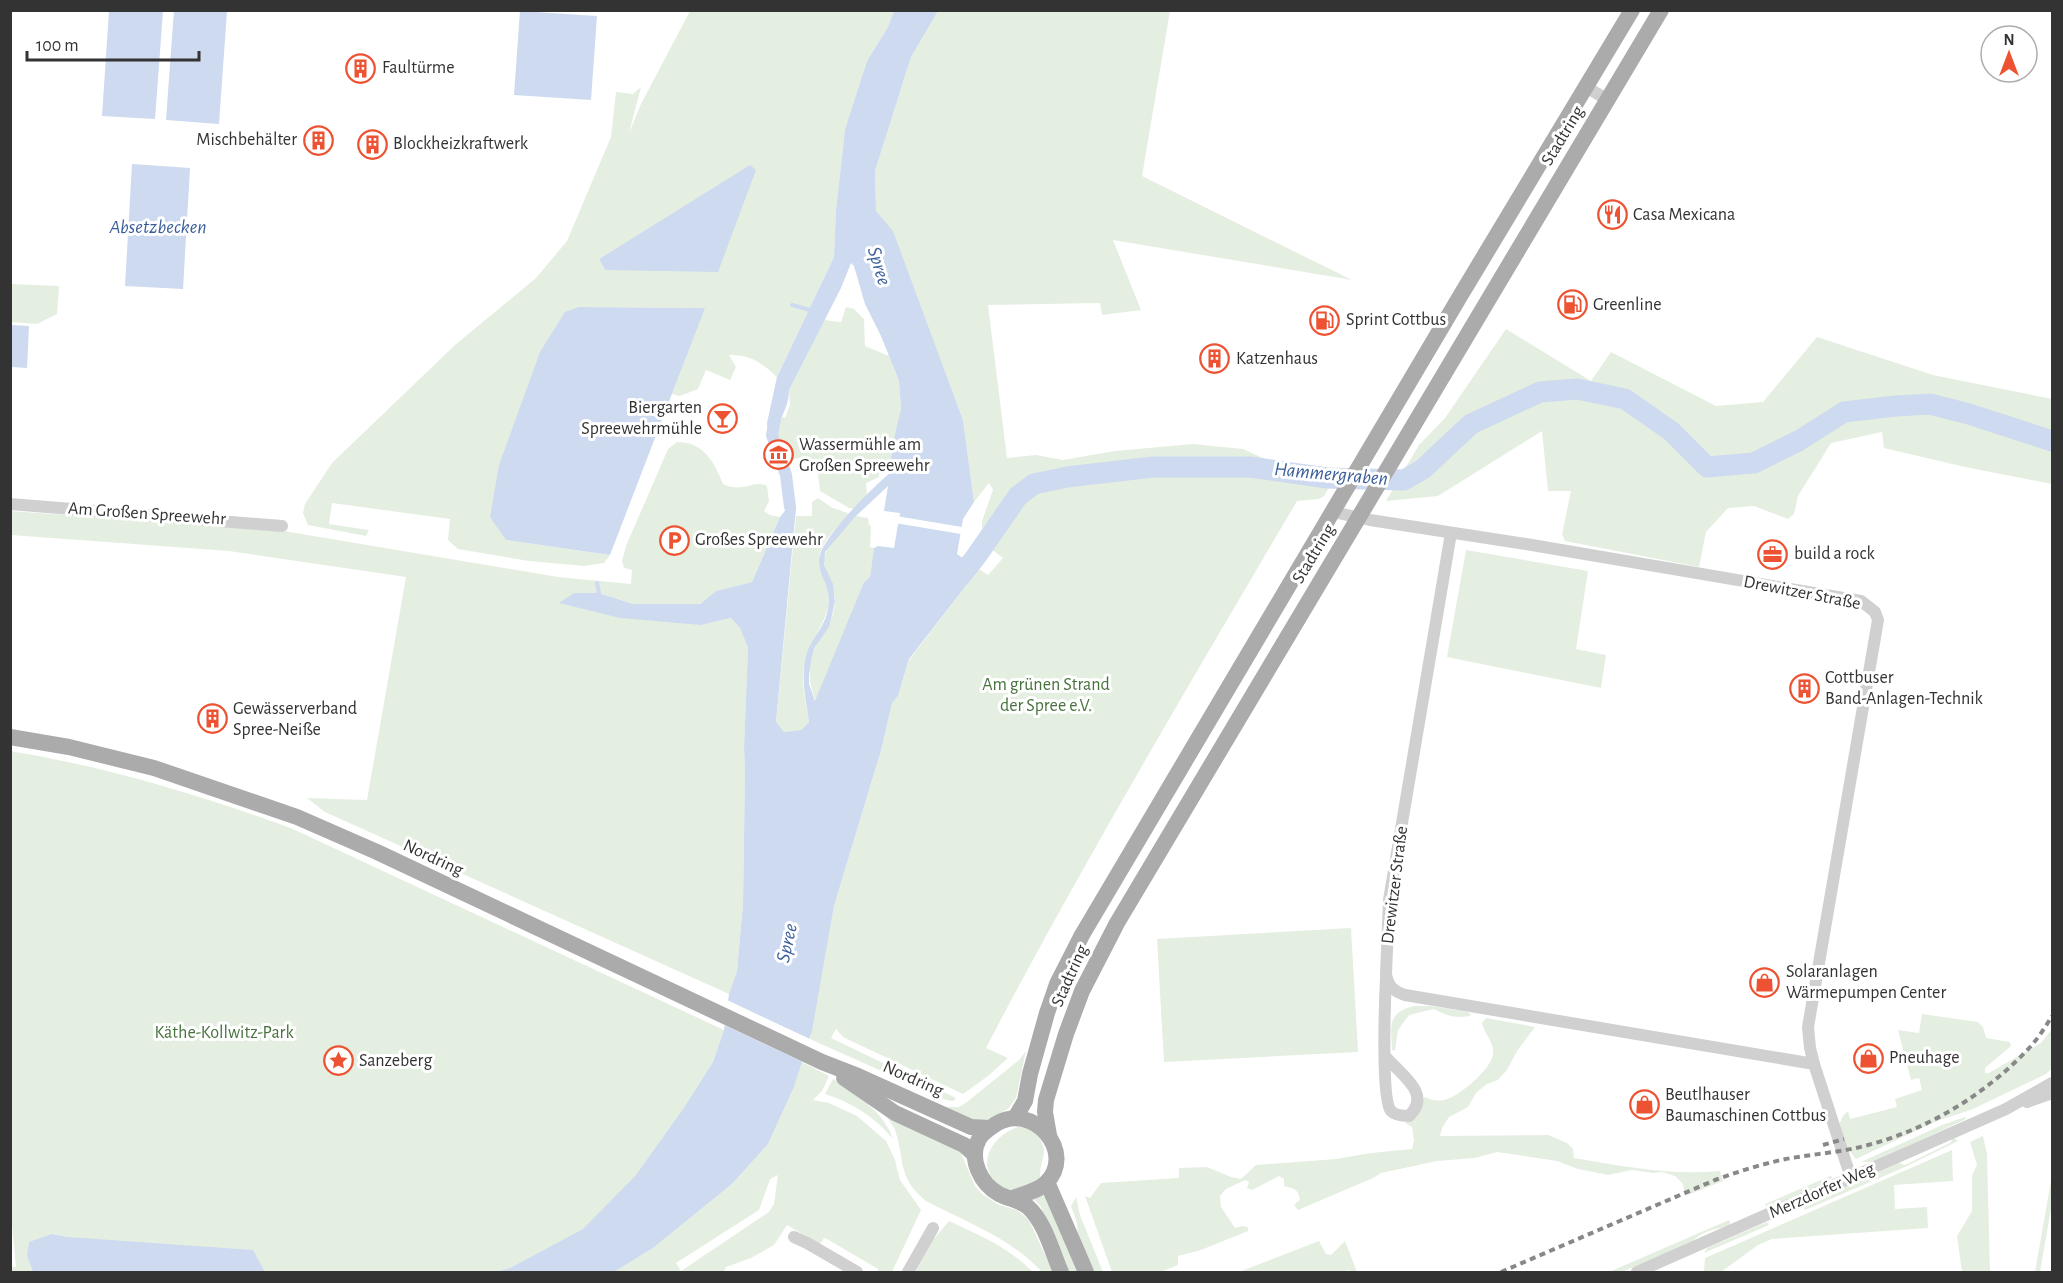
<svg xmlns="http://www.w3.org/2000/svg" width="2063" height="1283" viewBox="0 0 2063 1283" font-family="'Alegreya Sans',sans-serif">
<rect width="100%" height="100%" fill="#fff"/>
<g fill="#e5efe1" fill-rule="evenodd">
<path d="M 690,11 L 894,11 L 888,27 L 867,61 L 845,129 L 836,210 L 834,257 L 777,377 C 762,363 750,354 729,355 L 736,367 L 730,380 L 706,370 L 698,389 L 680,396 L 672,394 L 704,308 L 579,307 L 506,540 L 610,555 L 604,563 L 584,566 L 529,561 L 458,549 L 448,540 L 450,519 L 332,503 L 329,524 L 369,530 L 366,536 L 308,525 L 303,513 L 305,504 L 332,463 L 455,345 L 536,278 L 567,241 L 611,137 L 616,92 L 633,94 L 641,87 L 629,133 L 641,104 ZM 749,166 L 756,170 L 605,270 L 599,259 Z"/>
<path d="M 938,11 L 1170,11 L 1142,176 L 1352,280 L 1113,240 L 1141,310 L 1102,315 L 1100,303 L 988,305 L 1007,458 L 1036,455 L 1063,460 L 1115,451 L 1193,444 L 1243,449 L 1267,460 L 1303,466 L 1341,468 L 1324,496 L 1319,499 L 1297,501 C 1191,682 1083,862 986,1048 L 1008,1058 L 988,1076 L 963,1094 L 843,1037 L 836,1029 L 831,1038 L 956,1098 L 953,1101 L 946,1100 L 810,1039 L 834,906 L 882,747 L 892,703 L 898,696 L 909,660 L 979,569 L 988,575 L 1003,558 L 982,542 L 982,521 L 993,490 L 989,483 L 974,502 L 963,420 L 893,232 L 876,211 L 875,171 L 911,57 Z"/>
<path d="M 10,284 L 59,286 L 57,314 L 37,324 L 11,322 Z"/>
<path d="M 846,307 L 854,309 L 864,319 L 865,346 L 889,356 L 899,381 L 901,409 L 891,465 L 879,465 L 879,477 L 866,483 L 867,495 L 855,509 L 849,508 L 820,491 L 817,465 L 805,458 L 786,459 L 775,435 L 781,416 L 785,418 L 790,405 L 789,390 L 824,320 L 841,322 Z"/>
<path d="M 1506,329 L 1591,381 L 1611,352 L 1716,406 L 1763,402 L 1817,337 L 1933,375 L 2052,399 L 2052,484 L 1965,467 L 1884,448 L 1882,432 L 1831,443 L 1798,496 L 1794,514 L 1788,519 L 1754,506 L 1728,508 L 1706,532 L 1699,567 L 1565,541 L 1562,534 L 1571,491 L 1548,491 L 1542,431 L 1438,496 L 1386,501 L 1419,445 L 1445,418 Z"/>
<path d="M 677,442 C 704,442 714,462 723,484 C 745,494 752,479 767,486 L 769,501 L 764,511 L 770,515 L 780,517 L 752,582 L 716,591 L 700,604 L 633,604 L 599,593 L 574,593 L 701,625 L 731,618 L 740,628 L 748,648 L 744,748 L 745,770 L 743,904 L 737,971 L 729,994 L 325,812 L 307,798 L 367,800 L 406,577 L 229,551 L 11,535 L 10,511 L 272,529 L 558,577 L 631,584 L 632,570 L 624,568 L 622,561 L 626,546 L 668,449 Z"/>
<path d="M 818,498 L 831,507 L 850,514 C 840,524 826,537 821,550 C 813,567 829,582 829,598 C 828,622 812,637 806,658 C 799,677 806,702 809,722 L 801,730 L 784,732 L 776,723 L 796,516 L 812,516 L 812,502 Z"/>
<path d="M 856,516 L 868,518 L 869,525 L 871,526 L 870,547 L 874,548 L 870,577 L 864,582 L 816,702 C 809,684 806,666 815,648 C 823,631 834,622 835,601 C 836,584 818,568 826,552 C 832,539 847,527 856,516 Z"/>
<path d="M 1466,550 L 1588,571 L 1576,649 L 1606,655 L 1601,688 L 1447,657 Z"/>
<path d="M 10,751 C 108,767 200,795 293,829 L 724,1030 L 713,1062 L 683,1109 L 635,1176 L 584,1229 L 510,1268 L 495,1272 L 265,1272 L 52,1234 L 27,1256 L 33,1272 L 11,1272 L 11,1267 L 16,1267 L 10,1204 Z"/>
<path d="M 1351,928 L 1358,1052 L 1164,1062 L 1157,939 Z"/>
<path d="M 1414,1006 L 1431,1006 L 1468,1012 L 1471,1015 C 1459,1020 1445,1015 1434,1009 L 1409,1015 L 1398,1030 L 1395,1051 L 1392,1050 C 1391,1025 1387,1013 1414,1006 Z"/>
<path d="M 1922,1014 L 1978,1022 L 1983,1027 L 1986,1038 L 2010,1042 L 2011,1046 L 1985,1068 L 1985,1073 L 1989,1073 L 2041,1043 L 2052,1029 L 2052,1068 L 2046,1074 L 1973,1109 L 1937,1121 L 1856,1159 L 1847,1148 L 1839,1125 L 1843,1116 L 1848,1111 L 1850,1119 L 1897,1107 L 1895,1099 L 1922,1090 L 1919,1078 L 1911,1080 L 1898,1030 L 1919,1033 Z"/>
<path d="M 1486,1018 L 1535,1027 L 1517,1051 L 1507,1070 L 1498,1080 L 1487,1084 L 1476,1093 L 1468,1107 L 1449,1117 L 1442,1128 L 1440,1136 L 1548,1135 L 1567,1143 L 1573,1149 L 1574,1158 C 1622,1166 1671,1176 1720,1171 L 1723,1181 L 1685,1196 L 1683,1184 L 1675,1176 L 1662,1172 L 1653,1173 L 1632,1170 L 1608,1175 L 1578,1169 L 1557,1161 L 1497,1152 L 1475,1158 L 1437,1161 L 1381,1173 L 1373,1178 L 1298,1210 L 1294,1205 L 1300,1200 C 1298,1188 1294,1189 1284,1186 L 1284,1179 L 1279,1176 L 1252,1190 L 1247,1188 L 1249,1182 L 1245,1180 L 1226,1189 L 1220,1196 L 1221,1207 L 1235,1228 L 1242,1226 L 1248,1227 L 1248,1231 L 1201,1250 L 1178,1256 L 1178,1265 L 1160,1272 L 1112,1272 L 1085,1196 L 1090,1198 L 1101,1183 L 1179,1178 L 1179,1168 L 1207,1167 L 1231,1177 L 1241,1179 L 1256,1165 L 1336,1159 L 1371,1153 L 1412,1149 L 1414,1140 L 1412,1127 L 1405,1123 L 1414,1117 L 1424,1097 C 1431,1100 1439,1102 1447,1099 C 1461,1095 1492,1068 1493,1054 C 1494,1041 1484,1034 1482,1023 Z"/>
<path d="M 1026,1051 L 1016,1098 L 1008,1109 L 986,1121 L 978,1122 L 945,1107 L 959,1107 L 967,1102 L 1019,1060 Z"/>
<path d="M 802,1062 L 829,1076 L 822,1091 L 813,1100 L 829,1103 L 857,1116 L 886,1141 L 895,1160 L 900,1180 L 921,1210 L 892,1272 L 878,1272 L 878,1269 L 827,1239 L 824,1238 L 820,1244 L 787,1225 L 774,1245 L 751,1258 L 726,1267 L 724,1272 L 614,1272 L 653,1248 L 732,1184 L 768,1144 L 794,1087 ZM 778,1175 L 774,1204 L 769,1212 L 681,1271 L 676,1263 L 759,1210 L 770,1179 Z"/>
<path d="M 833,1079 C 857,1095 884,1112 893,1139 C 875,1117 853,1103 825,1094 Z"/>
<path d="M 876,1106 L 960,1151 L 975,1186 L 982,1194 L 999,1205 L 1017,1210 L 1029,1220 L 1053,1272 L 1042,1272 C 1011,1238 966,1222 926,1201 C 898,1178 905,1163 896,1133 C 893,1122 884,1115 876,1106 Z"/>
<path d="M 1965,1117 L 1966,1119 L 1873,1162 L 1861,1162 L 1942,1125 Z"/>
<path d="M 1032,1126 C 1054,1158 1039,1150 1040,1181 C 1032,1184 1021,1189 1012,1190 C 1006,1190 1000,1186 996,1182 C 975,1162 995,1134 1018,1127 C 1022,1126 1028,1127 1032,1126 Z"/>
<path d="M 1983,1136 L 1987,1154 L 1990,1272 L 1962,1272 L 1957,1236 L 1972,1211 L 1972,1176 L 1977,1165 L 1970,1142 Z"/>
<path d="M 1954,1138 L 1958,1141 L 1905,1167 L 1805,1210 L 1803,1205 L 1899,1163 L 1905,1165 L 1950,1143 L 1952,1140 L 1950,1139 Z"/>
<path d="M 1952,1150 L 1953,1181 L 1894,1185 L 1895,1209 L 1927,1207 L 1928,1228 L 1772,1239 L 1758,1245 L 1721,1272 L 1704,1271 L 1705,1258 Z"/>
<path d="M 2052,1175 L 2052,1203 L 2040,1272 L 2035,1272 Z"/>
<path d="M 1830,1176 L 1833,1177 L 1827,1181 L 1767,1209 L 1765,1204 Z"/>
<path d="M 1042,1191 L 1078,1272 L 1068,1272 L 1041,1207 L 1032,1197 Z"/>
<path d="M 1076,1197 L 1080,1215 L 1103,1272 L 1095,1272 L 1078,1237 L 1077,1223 L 1071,1206 Z"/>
<path d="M 1729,1220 L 1731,1225 C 1717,1230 1704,1229 1693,1241 L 1622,1272 L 1609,1272 Z"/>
<path d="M 949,1221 C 981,1236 1008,1247 1033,1272 L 915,1272 L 932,1241 Z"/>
<path d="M 1767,1222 L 1769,1225 L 1704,1253 L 1707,1248 Z"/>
<path d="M 1319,1241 L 1326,1254 L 1331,1255 L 1345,1241 L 1357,1272 L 1351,1272 L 1349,1270 L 1344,1272 L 1239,1272 Z"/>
</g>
<g fill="#cddaef" fill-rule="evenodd">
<path d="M 174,10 L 227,11 L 219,124 L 166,120 Z"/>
<path d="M 109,11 L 163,11 L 155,119 L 102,116 Z"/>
<path d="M 520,11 L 597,16 L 591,100 L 514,95 Z"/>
<path d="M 894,11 L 938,11 L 911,57 L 875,171 L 876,211 L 893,231 L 963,420 L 974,502 L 963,519 L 957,554 L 968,562 L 972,556 L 979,561 L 975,567 L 979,569 L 909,659 L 898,696 L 892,703 L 882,747 L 834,906 L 812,1031 L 794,1087 L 768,1144 L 732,1184 L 653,1248 L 614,1272 L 495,1272 L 510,1268 L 583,1229 L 635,1176 L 683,1109 L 713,1062 L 724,1030 L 729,994 L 737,971 L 743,904 L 745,770 L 744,748 L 748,648 L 740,628 L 731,618 L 701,625 L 620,618 L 559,603 L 574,593 L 599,593 L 633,604 L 700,604 L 716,591 L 752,582 L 780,517 L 788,507 L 787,493 L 791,493 L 796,508 L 776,722 L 784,732 L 801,730 L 809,722 C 806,698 799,673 808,650 C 813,637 824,627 827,613 C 834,586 819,581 819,560 C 819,540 873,487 890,473 L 893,443 L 901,409 L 899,381 L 881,336 L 865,304 L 854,266 L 851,263 L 841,288 L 789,390 C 789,408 779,418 775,435 L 768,433 L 767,423 L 777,377 L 834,257 L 836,210 L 845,129 L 867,61 L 888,27 ZM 888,486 L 884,511 L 900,513 L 894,548 L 878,546 L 874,548 L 870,577 L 864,582 L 815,701 L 809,684 L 809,674 L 812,656 L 815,647 L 829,627 L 835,602 L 833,584 L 824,565 L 825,552 L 856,516 Z"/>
<path d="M 132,164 L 190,168 L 183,289 L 125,286 Z"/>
<path d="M 750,165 L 756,170 L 718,272 L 605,270 L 599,259 Z"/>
<path d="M 579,307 L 705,308 L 610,555 L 506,540 L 490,517 L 499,465 L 540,352 L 565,312 Z"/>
<path d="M 11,325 L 29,326 L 27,368 L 11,367 Z"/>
<path d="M 52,1234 L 68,1237 L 253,1250 L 265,1272 L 33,1272 L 27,1256 L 29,1242 Z"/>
</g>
<g fill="#fff">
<path d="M 896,516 L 962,527 L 961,534 L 895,523 Z"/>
<path d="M 725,999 L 812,1040 L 805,1063 L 722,1024 Z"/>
</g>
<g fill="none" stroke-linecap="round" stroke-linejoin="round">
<g stroke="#cddaef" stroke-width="4">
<path d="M 792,305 L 814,311"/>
<path d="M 597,583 L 599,593"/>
</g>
<path stroke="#cddaef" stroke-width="12" d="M 775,419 L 772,435 L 786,475 L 790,507"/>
<path stroke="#cddaef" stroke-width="21" d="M 958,579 L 975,558 L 1018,496 L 1034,484 L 1067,477 L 1153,467 L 1250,467 L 1327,478 L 1404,480 L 1423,469 L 1471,424 L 1540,392 L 1577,389 L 1625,399 L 1671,431 L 1707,467 L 1754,463 L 1800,440 L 1844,412 L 1896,406 L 1930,404 L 1969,414 L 2052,441"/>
<g stroke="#d0d0d0" stroke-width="12">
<path d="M 1586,87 L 1608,100"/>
<path d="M 10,504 L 282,526"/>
<path d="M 1333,512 L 1370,520 L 1526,544 L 1861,601 L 1875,612 L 1878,620 L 1808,1027 L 1810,1048 L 1814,1064"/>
<path d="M 1451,533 L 1389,900 L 1386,974 C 1388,986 1393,991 1405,995 L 1814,1064 L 1851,1178"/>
<path d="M 1386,978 C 1385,998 1381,1100 1391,1111 C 1395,1115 1403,1116 1409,1116 C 1433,1094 1400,1074 1386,1057"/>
<path d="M 2027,1102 L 2052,1093"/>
<path d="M 794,1237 L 807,1243 L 857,1272"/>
<path d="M 908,1272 L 933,1228"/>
<path d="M 1637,1272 L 2006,1109 L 2052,1083"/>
</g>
<g stroke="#ababab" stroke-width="16">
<path d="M 10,737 L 69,747 L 154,768 L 297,817 L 377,852 L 822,1062 L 858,1076 L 971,1127 L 989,1128"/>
<path d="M 844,1078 L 895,1113 L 964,1145 L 975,1155"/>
<path d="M 1015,1118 L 1025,1101 L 1030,1074 L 1047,1013 L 1057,984 L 1082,935 L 1459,298 L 1632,10"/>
<path d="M 1049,1135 L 1045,1112 L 1046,1100 L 1066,1034 L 1082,991 L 1117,923 L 1661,10"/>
<path d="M 1047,1182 L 1086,1272"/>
<path d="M 1013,1198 C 1023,1194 1038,1191 1046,1183 C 1077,1153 1033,1101 996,1124 C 990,1128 982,1133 979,1139 C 968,1159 981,1184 999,1194 C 1008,1199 1020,1200 1028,1207 C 1045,1222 1052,1252 1061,1272"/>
</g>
<g stroke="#888" stroke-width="4" stroke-dasharray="6 4.5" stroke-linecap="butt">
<path d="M 1823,1145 L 1844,1139"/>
<path d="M 1501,1272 L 1715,1180 C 1737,1172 1759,1165 1781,1160 C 1810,1154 1839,1153 1868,1145 C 1929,1129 1988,1093 2031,1046 C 2039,1037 2046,1026 2052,1016"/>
</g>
</g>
<defs>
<symbol id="building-ring" viewBox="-11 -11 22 22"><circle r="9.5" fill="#fff" stroke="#ed5332" stroke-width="1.5"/><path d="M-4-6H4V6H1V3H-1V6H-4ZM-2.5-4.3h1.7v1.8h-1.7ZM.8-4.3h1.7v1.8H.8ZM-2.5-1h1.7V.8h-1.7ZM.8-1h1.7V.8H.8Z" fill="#ed5332"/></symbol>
<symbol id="restaurant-ring" viewBox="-11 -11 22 22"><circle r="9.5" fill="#fff" stroke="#ed5332" stroke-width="1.5"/><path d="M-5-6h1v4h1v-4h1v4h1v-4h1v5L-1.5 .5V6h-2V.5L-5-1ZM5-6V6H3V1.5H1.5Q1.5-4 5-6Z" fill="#ed5332"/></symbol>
<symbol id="fuel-ring" viewBox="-11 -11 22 22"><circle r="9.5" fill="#fff" stroke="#ed5332" stroke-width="1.5"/><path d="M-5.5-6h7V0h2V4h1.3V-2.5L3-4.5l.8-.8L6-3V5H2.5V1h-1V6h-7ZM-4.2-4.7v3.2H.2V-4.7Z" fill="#ed5332"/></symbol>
<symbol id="bar-ring" viewBox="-11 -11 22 22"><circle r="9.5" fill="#fff" stroke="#ed5332" stroke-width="1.5"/><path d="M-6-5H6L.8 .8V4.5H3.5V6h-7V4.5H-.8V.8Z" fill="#ed5332"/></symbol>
<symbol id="museum-ring" viewBox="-11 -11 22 22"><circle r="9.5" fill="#fff" stroke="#ed5332" stroke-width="1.5"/><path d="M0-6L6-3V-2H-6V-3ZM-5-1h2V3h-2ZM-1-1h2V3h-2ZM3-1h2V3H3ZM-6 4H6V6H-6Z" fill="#ed5332"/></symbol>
<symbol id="parking-ring" viewBox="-11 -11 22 22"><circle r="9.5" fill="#fff" stroke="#ed5332" stroke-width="1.5"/><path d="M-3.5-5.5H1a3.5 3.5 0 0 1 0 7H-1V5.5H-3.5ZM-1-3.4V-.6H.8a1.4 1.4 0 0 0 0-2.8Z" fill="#ed5332"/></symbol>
<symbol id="office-ring" viewBox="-11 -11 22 22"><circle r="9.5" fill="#fff" stroke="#ed5332" stroke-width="1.5"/><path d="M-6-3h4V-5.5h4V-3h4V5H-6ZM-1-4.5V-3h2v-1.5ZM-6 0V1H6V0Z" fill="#ed5332"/></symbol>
<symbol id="shop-ring" viewBox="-11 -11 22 22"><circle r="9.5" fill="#fff" stroke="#ed5332" stroke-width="1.5"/><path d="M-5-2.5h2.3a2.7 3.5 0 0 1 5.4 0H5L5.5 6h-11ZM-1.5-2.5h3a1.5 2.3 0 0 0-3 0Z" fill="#ed5332"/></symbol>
<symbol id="sight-ring" viewBox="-11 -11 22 22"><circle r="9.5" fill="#fff" stroke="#ed5332" stroke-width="1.5"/><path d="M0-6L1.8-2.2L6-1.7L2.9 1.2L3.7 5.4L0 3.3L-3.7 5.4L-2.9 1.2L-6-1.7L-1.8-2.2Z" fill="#ed5332"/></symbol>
</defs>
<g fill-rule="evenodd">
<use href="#building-ring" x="344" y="52" width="33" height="33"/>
<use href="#building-ring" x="302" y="124" width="33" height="33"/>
<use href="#building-ring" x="356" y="128" width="33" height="33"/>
<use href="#restaurant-ring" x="1596" y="198" width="33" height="33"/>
<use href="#fuel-ring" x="1556" y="288" width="33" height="33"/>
<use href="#fuel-ring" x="1308" y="304" width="33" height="33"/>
<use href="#building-ring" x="1198" y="342" width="33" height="33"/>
<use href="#bar-ring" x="706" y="402" width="33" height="33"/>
<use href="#museum-ring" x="762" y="438" width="33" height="33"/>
<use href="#parking-ring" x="658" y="524" width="33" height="33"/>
<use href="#office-ring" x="1756" y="538" width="33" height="33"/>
<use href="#building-ring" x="1788" y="672" width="33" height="33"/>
<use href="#building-ring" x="196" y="702" width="33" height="33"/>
<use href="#shop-ring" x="1748" y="966" width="33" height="33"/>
<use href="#shop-ring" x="1852" y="1042" width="33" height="33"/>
<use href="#sight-ring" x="322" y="1044" width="33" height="33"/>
<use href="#shop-ring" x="1628" y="1088" width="33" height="33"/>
</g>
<g text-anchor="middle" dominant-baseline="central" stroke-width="6" stroke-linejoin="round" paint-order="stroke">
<g font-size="18" fill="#333" stroke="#fff" text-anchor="start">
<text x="382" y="68">Faultürme</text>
<text x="297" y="140" text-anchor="end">Mischbehälter</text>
<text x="393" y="144">Blockheizkraftwerk</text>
<text x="1633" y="215">Casa Mexicana</text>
<text x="1593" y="305">Greenline</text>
<text x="1346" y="320">Sprint Cottbus</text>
<text x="1236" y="359">Katzenhaus</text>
<text x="702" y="408" text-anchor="end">Biergarten<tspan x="702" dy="21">Spreewehrmühle</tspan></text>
<text x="799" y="445">Wassermühle am<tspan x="799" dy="21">Großen Spreewehr</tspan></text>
<text x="695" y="540">Großes Spreewehr</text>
<text x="1794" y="554">build a rock</text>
<text x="1825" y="678">Cottbuser<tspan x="1825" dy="21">Band-Anlagen-Technik</tspan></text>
<text x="233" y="709">Gewässerverband<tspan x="233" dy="21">Spree-Neiße</tspan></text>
<text x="1786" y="972">Solaranlagen<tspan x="1786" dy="21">Wärmepumpen Center</tspan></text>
<text x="1889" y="1058">Pneuhage</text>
<text x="359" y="1061">Sanzeberg</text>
<text x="1665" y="1095">Beutlhauser<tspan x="1665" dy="21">Baumaschinen Cottbus</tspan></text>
</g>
<g font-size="18" fill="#333" stroke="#fff">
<text transform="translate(1563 136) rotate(-59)">Stadtring</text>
<text transform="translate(147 514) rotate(4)">Am Großen Spreewehr</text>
<text transform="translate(1314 554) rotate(-59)">Stadtring</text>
<text transform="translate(1802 593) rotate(11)">Drewitzer Straße</text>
<text transform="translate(433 858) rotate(25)">Nordring</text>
<text transform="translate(1395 885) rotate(-83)">Drewitzer Straße</text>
<text transform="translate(1070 976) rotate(-66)">Stadtring</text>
<text transform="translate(913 1079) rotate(24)">Nordring</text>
<text transform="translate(1822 1191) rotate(-24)">Merzdorfer Weg</text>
</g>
<g font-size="18" fill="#48723d" stroke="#fff">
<text x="1046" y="685">Am grünen Strand<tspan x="1046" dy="21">der Spree e.V.</tspan></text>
<text x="224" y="1033">Käthe-Kollwitz-Park</text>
</g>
<g font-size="20" font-style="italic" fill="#3b5e9a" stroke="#fff">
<text x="158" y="227">Absetzbecken</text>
<text transform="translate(879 266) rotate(73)">Spree</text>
<text transform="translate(1331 474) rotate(5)">Hammergraben</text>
<text transform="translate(787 943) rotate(-77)">Spree</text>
</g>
</g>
<rect width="2063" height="1283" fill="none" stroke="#333333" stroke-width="24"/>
<g transform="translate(2009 54)"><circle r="28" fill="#ffffff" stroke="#adadad" stroke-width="1.5"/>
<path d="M0-4.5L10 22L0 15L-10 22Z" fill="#ed5332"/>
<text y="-9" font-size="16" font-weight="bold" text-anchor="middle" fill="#333333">N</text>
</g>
<path d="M27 51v9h172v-9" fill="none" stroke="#333333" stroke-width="3"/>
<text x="36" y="51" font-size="18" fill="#333333" stroke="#ffffff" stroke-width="4.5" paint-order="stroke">100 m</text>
</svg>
